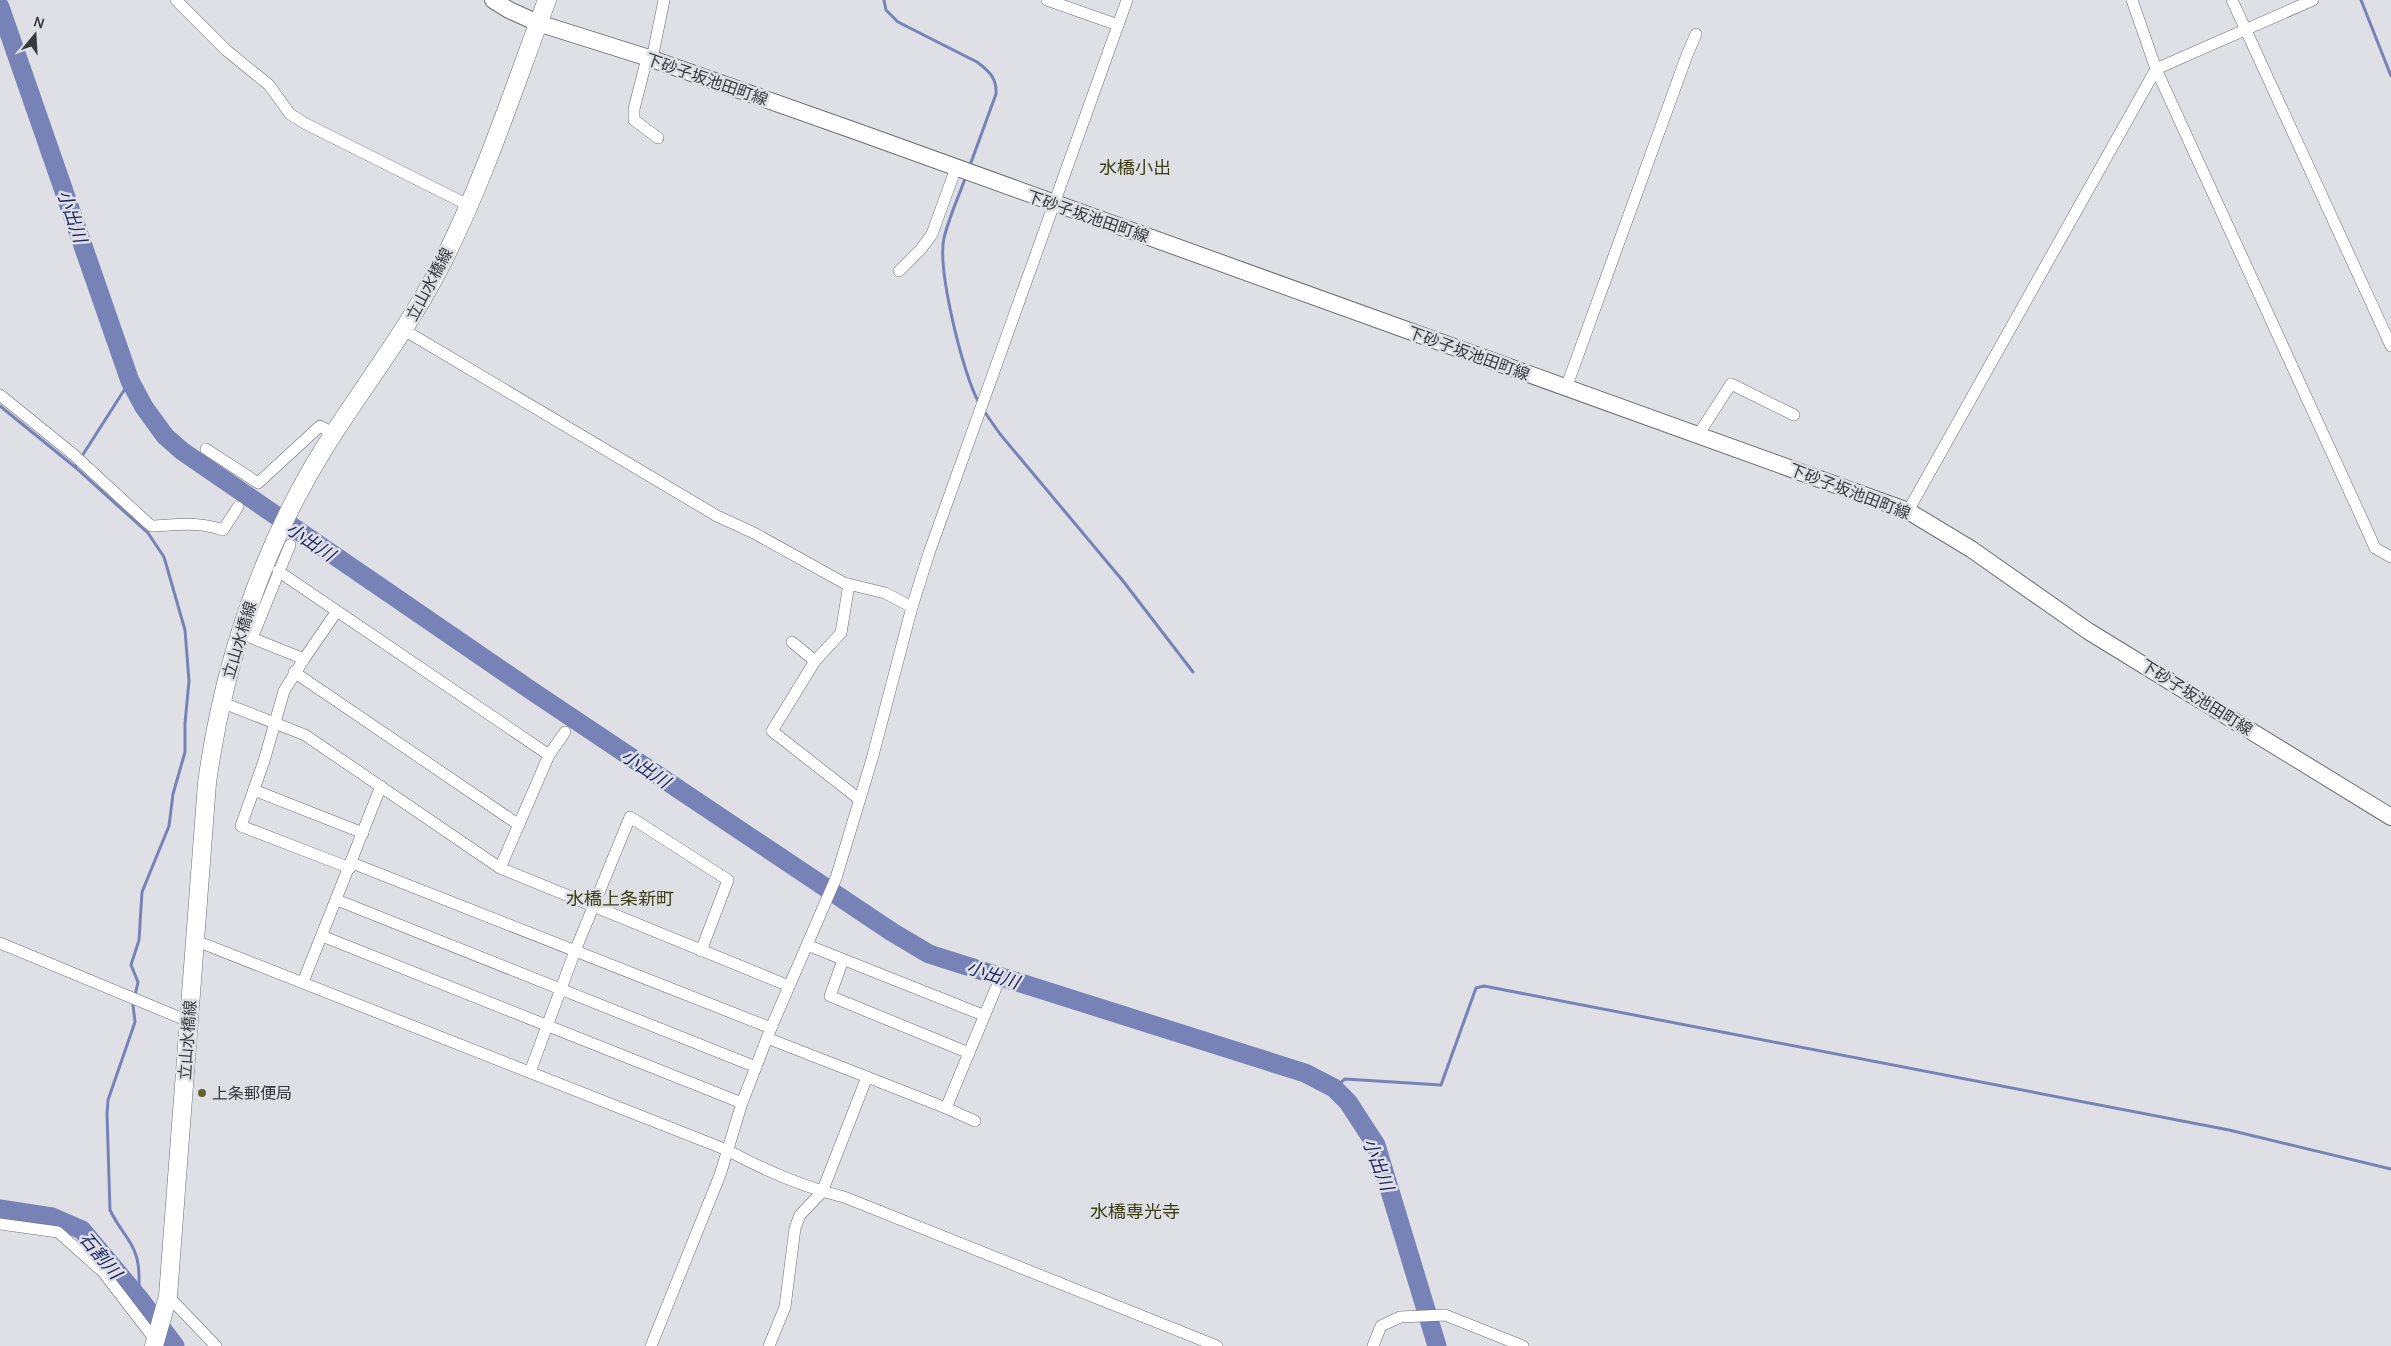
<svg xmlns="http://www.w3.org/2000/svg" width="2391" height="1346" viewBox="0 0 2391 1346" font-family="Manrope,'Noto Sans JP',sans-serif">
<rect width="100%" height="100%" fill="#dee0e6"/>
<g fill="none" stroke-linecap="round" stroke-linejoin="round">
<g stroke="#7783b6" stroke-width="3">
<path d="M 884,0 L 886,10 L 898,22 L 977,62 C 989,71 997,78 996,94 L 969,168"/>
<path d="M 2361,0 L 2391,76"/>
<path d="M 966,176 C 959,196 949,217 944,238 C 937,269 963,375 979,403"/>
<path d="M 0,406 L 75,467 L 148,533 L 164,557 L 185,630 L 189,681 L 185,723 L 185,752 L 173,794 L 169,826 L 142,892 L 139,940 L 131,965 L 138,982 L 133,1005 L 135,1022 L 108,1100 L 107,1114 L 110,1210 C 116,1223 124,1232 131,1244 C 141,1261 139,1279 139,1298"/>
<path d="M 984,411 L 1000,434 L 1123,581 L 1193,672"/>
<path d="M 75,467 L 130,381"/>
<path d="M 1334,1088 L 1345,1079 L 1441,1085 L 1476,988 L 1484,986 L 2229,1130 L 2391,1169"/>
</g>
<g stroke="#7783b6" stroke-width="19">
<path d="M 0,7 L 130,381 L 144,407 L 165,436 L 182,451 L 532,691 L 892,932 L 929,954 L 1305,1073 L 1334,1088 L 1348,1102 L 1376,1145 L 1437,1346"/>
<path d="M 0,1209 L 52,1217 L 82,1230 L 139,1298 L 175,1346"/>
</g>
<defs>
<g id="street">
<path d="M 176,0 L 226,50 L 269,85 L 290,114 L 306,124 L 468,205"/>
<path d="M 1047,0 L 1118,25"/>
<path d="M 2132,0 L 2156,69 L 2363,521 L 2375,548 L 2391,557"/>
<path d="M 2232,0 L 2391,346"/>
<path d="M 647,58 L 634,109 L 634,120 L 658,138"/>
<path d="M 652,59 L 664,0"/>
<path d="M 899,271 L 921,249 L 932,234 L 956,168"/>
<path d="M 404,330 L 717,516 L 754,533 L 844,583 L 885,593 L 912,607"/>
<path d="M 1566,388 L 1687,55 L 1696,34"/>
<path d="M 0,395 L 74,455 L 151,526 C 177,525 199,521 223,530 L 238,507"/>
<path d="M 1698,435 L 1731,384 L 1794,415"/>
<path d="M 206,449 L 258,483 L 320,426 L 334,434"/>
<path d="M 1908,511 L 2156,69 L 2313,0"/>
<path d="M 290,545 L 252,638 L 304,659"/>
<path d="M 278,571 L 549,755"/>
<path d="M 337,611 L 304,659 L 284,691 L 264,761 L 241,826 L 350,868"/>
<path d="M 792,642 L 815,661 L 841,633 L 849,584"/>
<path d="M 815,661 L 772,731 L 859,799"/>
<path d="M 294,672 L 519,825"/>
<path d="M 221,702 L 305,735 L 500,868 L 789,986"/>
<path d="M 254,790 L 363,833"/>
<path d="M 352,863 L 771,1028"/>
<path d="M 500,868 L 549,755 L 565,732"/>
<path d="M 337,900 L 756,1067"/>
<path d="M 322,936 L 742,1103"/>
<path d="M 194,940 L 727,1150 C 764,1170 802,1187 844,1197 L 1217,1346"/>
<path d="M 0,943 L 188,1021"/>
<path d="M 807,945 L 983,1015"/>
<path d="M 843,960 L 830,996 L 969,1053"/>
<path d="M 303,982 L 381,786"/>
<path d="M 767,1038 L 867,1077"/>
<path d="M 530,1072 L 575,951 L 630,817 L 728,880 L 701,951"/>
<path d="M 975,1121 L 946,1108 L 996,988"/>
<path d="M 0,1224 L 58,1232 L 103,1272 L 156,1341"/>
<path d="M 168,1296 L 216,1346"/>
<path d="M 651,1346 L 720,1175 L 742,1103 L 771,1028 L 836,878 L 872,759 L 912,607 L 929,553 L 1127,0"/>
<path d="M 769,1346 L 785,1307 L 795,1228 L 800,1215 L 822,1192 L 867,1077 L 946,1108"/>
<path d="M 1373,1346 L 1381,1326 L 1400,1317 L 1445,1315 L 1523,1346"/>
</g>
<path id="secondary" d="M 493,0 L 509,10 L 538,23 L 652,59 L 861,133 L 1908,511 L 1971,549 L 2088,631 L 2391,817"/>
<path id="primary" d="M 154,1346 L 168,1296 L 207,783 C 223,666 261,549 325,447 C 364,385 410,327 443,261 C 485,178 514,87 547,0"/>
</defs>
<use href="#street" stroke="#6c6d73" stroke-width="12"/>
<use href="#secondary" stroke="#6c6d73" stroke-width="18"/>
<use href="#primary" stroke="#6c6d73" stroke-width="19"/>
<use href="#street" stroke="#fff" stroke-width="11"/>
<use href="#secondary" stroke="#fff" stroke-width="16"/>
<use href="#primary" stroke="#fff" stroke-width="18"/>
</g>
<circle fill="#636431" stroke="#dee0e6" stroke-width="2" cx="202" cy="1093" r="5"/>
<g text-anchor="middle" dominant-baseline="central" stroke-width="5" stroke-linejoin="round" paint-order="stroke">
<g font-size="16" fill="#393a3d" stroke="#dee0e6">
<text transform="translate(707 79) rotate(19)">下砂子坂池田町線</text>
<text transform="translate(1088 216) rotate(19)">下砂子坂池田町線</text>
<text transform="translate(429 284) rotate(-62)">立山水橋線</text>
<text transform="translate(1469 353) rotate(20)">下砂子坂池田町線</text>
<text transform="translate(1850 491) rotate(21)">下砂子坂池田町線</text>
<text transform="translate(239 640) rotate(-73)">立山水橋線</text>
<text transform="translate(2197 697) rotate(32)">下砂子坂池田町線</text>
<text transform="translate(187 1040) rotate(-86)">立山水橋線</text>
</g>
<g font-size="16" fill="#393a3d" stroke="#dee0e6" text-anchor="start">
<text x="212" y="1093">上条郵便局</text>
</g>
<g font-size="18" fill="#3d3e15" stroke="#dee0e6">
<text x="1135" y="167">水橋小出</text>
<text x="620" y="898">水橋上条新町</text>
<text x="1135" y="1211">水橋専光寺</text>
</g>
<g font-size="18" font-style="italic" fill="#1f2664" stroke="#dee0e6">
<text transform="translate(73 216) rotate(71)">小出川</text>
<text transform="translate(311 541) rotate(34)">小出川</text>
<text transform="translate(646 768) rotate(34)">小出川</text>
<text transform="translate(993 974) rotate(18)">小出川</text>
<text transform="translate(1379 1164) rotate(69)">小出川</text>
<text transform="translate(101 1255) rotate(50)">石割川</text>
</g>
</g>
<g transform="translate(35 35) rotate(18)" stroke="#dee0e6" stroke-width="4" paint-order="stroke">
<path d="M0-4L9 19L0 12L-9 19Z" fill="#393a3d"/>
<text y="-8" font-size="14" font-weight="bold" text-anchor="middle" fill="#393a3d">N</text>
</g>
</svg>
